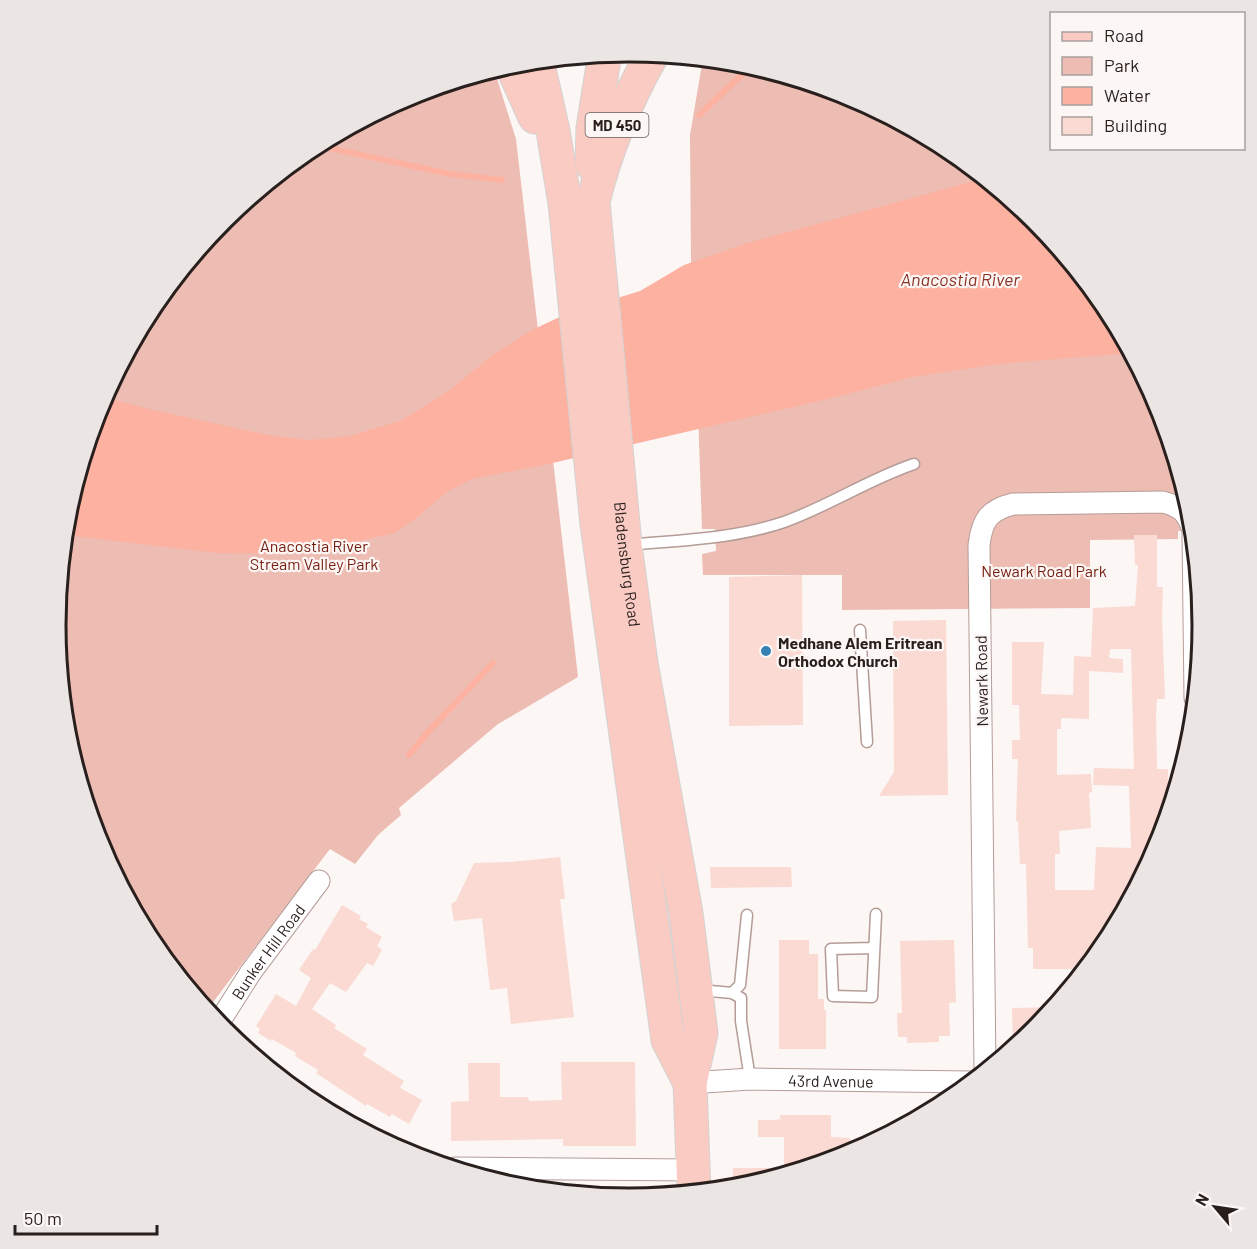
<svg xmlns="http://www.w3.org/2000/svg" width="1257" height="1249" viewBox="0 0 1257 1249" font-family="Barlow,sans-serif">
<rect width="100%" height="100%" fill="#fcf6f5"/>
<g fill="#edbdb3">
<path d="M 703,58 L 741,62 L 848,95 L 947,148 L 1034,219 L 1106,306 L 1158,405 L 1191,513 L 1193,530 L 1178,531 L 1178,539 L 1090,540 L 1090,608 L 842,610 L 842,575 L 703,575 L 702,554 L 716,551 L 715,529 L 702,529 L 693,264 L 691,264 L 690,135 Z"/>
<path d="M 494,69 L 516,139 L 578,677 L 498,724 L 399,808 L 401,815 L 378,835 L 355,864 L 330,849 L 210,1006 L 208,1012 L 151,943 L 99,844 L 66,736 L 55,624 L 66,512 L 99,405 L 152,306 L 223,219 L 310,147 L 409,95 Z"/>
</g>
<path fill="#fdb1a1" d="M 985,178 L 1034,219 L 1106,306 L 1131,353 L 999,364 L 913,377 L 832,398 L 544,465 L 472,479 L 448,491 L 414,520 L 394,533 L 324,549 L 281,554 L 218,553 L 64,535 L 66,512 L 99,405 L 105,394 L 115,400 L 153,410 L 274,436 L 308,440 L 350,436 L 402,420 L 447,392 L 494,354 L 532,330 L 566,314 L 640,291 L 684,265 L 747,243 Z"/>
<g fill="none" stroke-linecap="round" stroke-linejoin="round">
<g stroke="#fdb1a1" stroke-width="6">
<path d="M 699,115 L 752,65"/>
<path d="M 315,145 L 450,174 L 502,180"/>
<path d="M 409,755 L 428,732 L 493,663"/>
</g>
</g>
<g fill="#fadad3" fill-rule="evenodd">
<path d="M 1134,535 L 1157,535 L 1157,587 L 1163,587 L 1162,617 L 1165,699 L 1157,699 L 1156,714 L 1157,769 L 1168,769 L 1167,814 L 1158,845 L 1105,943 L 1084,969 L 1033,969 L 1033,948 L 1028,948 L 1026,864 L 1020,864 L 1018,821 L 1016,821 L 1018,759 L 1012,759 L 1012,740 L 1020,740 L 1019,705 L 1012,705 L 1012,642 L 1044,642 L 1041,694 L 1073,695 L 1074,656 L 1091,657 L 1093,608 L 1135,606 L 1138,565 L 1135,565 ZM 1110,649 L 1131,649 L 1134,769 L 1094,768 L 1093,785 L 1129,786 L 1131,848 L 1096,847 L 1094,890 L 1055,890 L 1055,854 L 1060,854 L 1059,831 L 1091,828 L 1089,793 L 1092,792 L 1091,774 L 1057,775 L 1057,729 L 1061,729 L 1061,718 L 1089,719 L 1089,671 L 1123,673 L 1123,659 L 1109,658 Z"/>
<path d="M 802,575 L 803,725 L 729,726 L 729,577 Z"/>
<path d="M 946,620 L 948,795 L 879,796 L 894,772 L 893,621 Z"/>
<path d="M 560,857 L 565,899 L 560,899 L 574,1017 L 511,1024 L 507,988 L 490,990 L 482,918 L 454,921 L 451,904 L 456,901 L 474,863 L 511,862 Z"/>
<path d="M 710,867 L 791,867 L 792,887 L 711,888 Z"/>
<path d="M 342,905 L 361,916 L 359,919 L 368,924 L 366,927 L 382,937 L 377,946 L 382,950 L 373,966 L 367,963 L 346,992 L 330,983 L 312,1009 L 336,1025 L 334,1028 L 367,1049 L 363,1055 L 404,1081 L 400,1088 L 422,1100 L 409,1124 L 392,1114 L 390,1117 L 367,1104 L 366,1106 L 316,1073 L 318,1070 L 295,1056 L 296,1053 L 272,1039 L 271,1041 L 258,1033 L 260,1029 L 256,1026 L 276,994 L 296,1006 L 311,978 L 299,970 L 313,949 L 315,950 Z"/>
<path d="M 779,940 L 809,940 L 809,954 L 818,954 L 818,999 L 824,999 L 824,1010 L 826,1010 L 826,1049 L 779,1049 Z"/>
<path d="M 954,940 L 956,1002 L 949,1003 L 950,1036 L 939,1036 L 939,1042 L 907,1043 L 907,1037 L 898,1037 L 897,1013 L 902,1013 L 900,941 Z"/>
<path d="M 1053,1007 L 1034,1030 L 1013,1048 L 1012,1008 Z"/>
<path d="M 561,1062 L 635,1062 L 636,1146 L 563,1146 L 563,1139 L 451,1141 L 451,1102 L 469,1101 L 468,1063 L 500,1063 L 500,1097 L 528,1097 L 529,1101 L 562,1100 Z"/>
<path d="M 780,1115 L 831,1115 L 831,1137 L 850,1138 L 850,1153 L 733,1188 L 733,1168 L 784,1168 L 784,1137 L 758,1137 L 758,1120 L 776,1120 L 780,1119 Z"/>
</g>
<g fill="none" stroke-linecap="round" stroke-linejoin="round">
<defs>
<g id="lane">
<path d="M 628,545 C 680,540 734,539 784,522 C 829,506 869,479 914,464"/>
<path d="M 860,630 L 867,742"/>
<path d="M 874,948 L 831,949 L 833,996 L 872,997 L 876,914"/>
<path d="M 700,990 L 732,993 L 741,998 L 741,1021 L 750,1079"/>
<path d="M 732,993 L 740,985 L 747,915"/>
</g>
<g id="street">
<path d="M 1193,534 L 1195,698"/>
<path id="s1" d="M 218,1024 L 251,972 L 319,881"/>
<path d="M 985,1070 L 979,545 C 982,520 989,510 1013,504 L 1163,502 C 1181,507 1187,512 1193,530"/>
<path id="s2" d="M 690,1083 L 750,1079 L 971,1082"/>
<path d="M 455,1168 L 693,1170"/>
</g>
<g id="primary">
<path id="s3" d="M 653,53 C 626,101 606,148 593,202 L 625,545 L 641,663 L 686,913 L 701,1033 L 690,1083 L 694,1192"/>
<path d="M 537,60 L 553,131 L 565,203 L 597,524 L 668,1040 L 690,1083"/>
<path d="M 511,64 L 535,117"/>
<path d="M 592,164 L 593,128 L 605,53"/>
</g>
</defs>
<use href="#lane" stroke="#b59c97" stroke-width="13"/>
<use href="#street" stroke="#b59c97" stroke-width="23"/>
<use href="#primary" stroke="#d4d2d2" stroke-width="35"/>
<use href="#lane" stroke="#fff" stroke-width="10"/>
<use href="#street" stroke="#fff" stroke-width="21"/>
<use href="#primary" stroke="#f9cbc2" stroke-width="33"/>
</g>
<circle fill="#3681b4" stroke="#fcf6f5" stroke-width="2" cx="766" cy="651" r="6"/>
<g text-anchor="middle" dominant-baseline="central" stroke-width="4.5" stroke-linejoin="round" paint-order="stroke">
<rect fill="#fcf6f5" stroke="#68605e" stroke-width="1.5" x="585.5" y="113" width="63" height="24" rx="4.5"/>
<g font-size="15" font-weight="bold" fill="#291f1d">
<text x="617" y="125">MD 450</text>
</g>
<g font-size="16" fill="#741e10" stroke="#fcf6f5">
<text x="314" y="545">Anacostia River<tspan x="314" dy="18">Stream Valley Park</tspan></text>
<text x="1044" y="570">Newark Road Park</text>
</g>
<g font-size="16" fill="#291f1d" stroke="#fcf6f5">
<text stroke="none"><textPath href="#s3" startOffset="525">Bladensburg Road</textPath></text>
<text transform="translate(981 681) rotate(-91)">Newark Road</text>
<text stroke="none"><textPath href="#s1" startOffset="88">Bunker Hill Road</textPath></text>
<text stroke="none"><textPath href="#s2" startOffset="141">43rd Avenue</textPath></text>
</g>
<g font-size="16" font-weight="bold" fill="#291f1d" stroke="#fcf6f5" text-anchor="start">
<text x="778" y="642">Medhane Alem Eritrean<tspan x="778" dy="18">Orthodox Church</tspan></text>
</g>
<g font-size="18" font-style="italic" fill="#8a3324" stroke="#fcf6f5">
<text x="960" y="279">Anacostia River</text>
</g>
</g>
<path d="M0 0H1257V1249H0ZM66 625a563 563 0 1 1 1126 0a563 563 0 1 1-1126 0Z" fill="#ebe5e4" fill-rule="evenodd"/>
<path fill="none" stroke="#291f1d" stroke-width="3" d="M66 625a563 563 0 1 1 1126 0a563 563 0 1 1-1126 0Z"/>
<rect x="1050" y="12" width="195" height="138" fill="#fcf6f5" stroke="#a8a09f" stroke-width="1.5"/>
<rect x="1062" y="32" width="30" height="9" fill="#f9cbc2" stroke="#a8a09f" stroke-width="1.5"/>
<text x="1104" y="42" font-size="18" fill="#291f1d">Road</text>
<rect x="1062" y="57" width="30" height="18" fill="#edbdb3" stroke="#a8a09f" stroke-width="1.5"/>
<text x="1104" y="72" font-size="18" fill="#291f1d">Park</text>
<rect x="1062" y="87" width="30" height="18" fill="#fdb1a1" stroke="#a8a09f" stroke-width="1.5"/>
<text x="1104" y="102" font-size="18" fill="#291f1d">Water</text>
<rect x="1062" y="117" width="30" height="18" fill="#fadad3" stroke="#a8a09f" stroke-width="1.5"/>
<text x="1104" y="132" font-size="18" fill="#291f1d">Building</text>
<g transform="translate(1215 1207) rotate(299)" stroke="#fcf6f5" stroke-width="4.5" paint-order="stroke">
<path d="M0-4.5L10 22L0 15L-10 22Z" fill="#291f1d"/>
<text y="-9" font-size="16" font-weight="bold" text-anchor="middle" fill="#291f1d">N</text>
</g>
<path d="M15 1225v9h142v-9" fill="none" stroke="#291f1d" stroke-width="3"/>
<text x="24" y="1225" font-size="18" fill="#291f1d" stroke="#fcf6f5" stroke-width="4.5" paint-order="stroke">50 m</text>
</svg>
